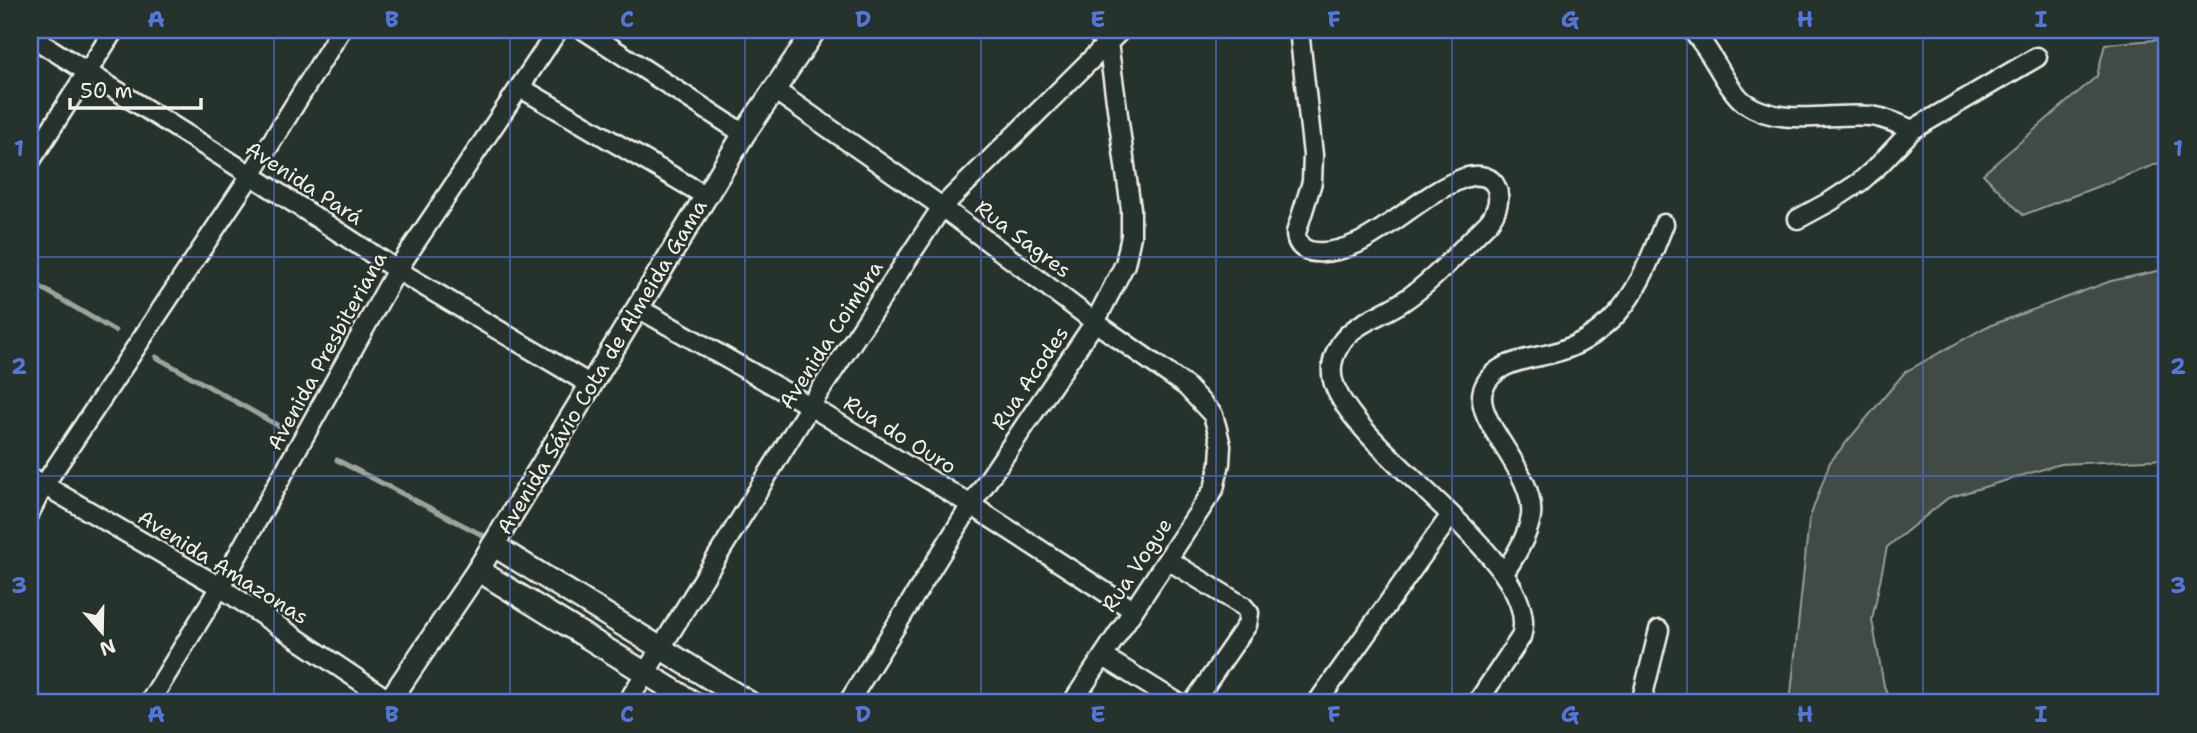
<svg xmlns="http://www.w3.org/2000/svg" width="2197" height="733" viewBox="0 0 2197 733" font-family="'Shantell Sans',sans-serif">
<rect width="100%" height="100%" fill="#26332d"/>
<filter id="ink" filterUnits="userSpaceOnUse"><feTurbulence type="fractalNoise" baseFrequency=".0143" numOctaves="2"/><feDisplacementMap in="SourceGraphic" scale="14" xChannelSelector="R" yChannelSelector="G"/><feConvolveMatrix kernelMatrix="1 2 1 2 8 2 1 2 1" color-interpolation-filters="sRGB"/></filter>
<g filter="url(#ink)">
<g fill="#414b45" stroke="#9a9e96" stroke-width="2">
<path d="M 2167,39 L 2167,160 L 2023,215 L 1983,174 L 2097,76 L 2105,44 Z"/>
<path d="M 2167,269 L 2167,459 L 2060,464 L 1948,498 L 1887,547 L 1872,620 L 1884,686 L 1891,703 L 1790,703 L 1809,520 L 1830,462 L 1905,372 L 1986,327 L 2111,281 Z"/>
</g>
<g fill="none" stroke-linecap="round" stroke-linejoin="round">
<g stroke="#9fa39b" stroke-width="5">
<path d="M 30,281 L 115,331"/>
<path d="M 156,357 L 286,430"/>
<path d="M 337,460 L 490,539"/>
</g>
<defs>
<g id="minor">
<path d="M 584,30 L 744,134"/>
<path d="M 1299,30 L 1313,155 L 1312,182 L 1296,233 C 1297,263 1340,251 1358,243 C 1395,225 1426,192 1464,178 C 1498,167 1508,199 1488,223 C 1462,248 1433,282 1402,302 C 1383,315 1354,323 1341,343 C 1333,355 1329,370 1334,384 C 1358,455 1545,563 1521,637 L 1477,703"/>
<path d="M 1691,30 C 1712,49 1725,88 1745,103 C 1781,128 1831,112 1871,116 C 1886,118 1899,124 1912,130"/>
<path d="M 30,36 L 251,175 L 397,270 L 591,385"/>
<path d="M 521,88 L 706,196"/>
<path d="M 773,89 L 942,207 L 1095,322 L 1186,386 L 1213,415 L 1217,429 L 1221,446 L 1220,463 L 1214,489 L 1072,703"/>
<path d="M 30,162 L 114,30"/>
<path d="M 1798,219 L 1831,201 L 1860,182 L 1880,164 L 1912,130 L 2037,57"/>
<path d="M 638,308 L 810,406 L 971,505 L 1133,610"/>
<path d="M 30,477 L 220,587 L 390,701"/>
<path d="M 30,512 L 44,485 L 251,175 L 341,30"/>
<path d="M 1168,560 L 1243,606 L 1249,613 L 1247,625 L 1193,703"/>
<path d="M 1504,573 C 1515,557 1528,536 1531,516 C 1536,472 1473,422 1483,390 C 1494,358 1534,360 1560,351 C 1579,345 1596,334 1610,321 C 1637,296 1651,257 1664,224"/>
<path d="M 1104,657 L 1178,703"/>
<path d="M 149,703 L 220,587 L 397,270 L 558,30"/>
<path d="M 627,703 L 810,406 L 942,207 L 1121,30"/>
<path d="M 848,703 L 971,505 L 1095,322 L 1125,264 L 1131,236 L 1131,209 L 1108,43 L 1094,30"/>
<path d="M 1317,703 L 1451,515"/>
<path d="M 1641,703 L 1659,630"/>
</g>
<g id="tertiary">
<path d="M 493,545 L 750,703"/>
<path d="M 478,570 L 694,703"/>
<path d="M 388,703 L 478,570 L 744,134 L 815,30"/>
</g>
</defs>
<use href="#minor" stroke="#f4f1e8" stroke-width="23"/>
<use href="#tertiary" stroke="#f4f1e8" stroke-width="26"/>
<use href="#minor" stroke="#26332d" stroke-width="18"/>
<use href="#tertiary" stroke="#26332d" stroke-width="21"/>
</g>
</g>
<path fill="none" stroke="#5377dc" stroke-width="2" stroke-opacity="0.55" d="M 274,30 L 274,703M 510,30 L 510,703M 745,30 L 745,703M 981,30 L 981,703M 1216,30 L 1216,703M 1452,30 L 1452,703M 1687,30 L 1687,703M 1923,30 L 1923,703M 30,257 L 2167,257M 30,476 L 2167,476"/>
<g text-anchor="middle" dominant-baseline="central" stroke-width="5" stroke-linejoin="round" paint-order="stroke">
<g font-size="21" fill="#f4f1e8" stroke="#26332d">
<text transform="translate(304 183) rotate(33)">Avenida Pará</text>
<text transform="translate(1023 239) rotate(37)">Rua Sagres</text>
<text transform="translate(831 335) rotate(-57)">Avenida Coimbra</text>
<text transform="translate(327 351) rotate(-61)">Avenida Presbiteriana</text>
<text transform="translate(602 367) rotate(-59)">Avenida Sávio Cota de Almeida Gama</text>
<text transform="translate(1030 378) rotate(-56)">Rua Acodes</text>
<text transform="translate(900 435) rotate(32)">Rua do Ouro</text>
<text transform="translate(1137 565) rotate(-56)">Rua Vogue</text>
<text transform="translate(223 567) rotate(32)">Avenida Amazonas</text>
</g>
</g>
<rect width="2197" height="733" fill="none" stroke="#26332d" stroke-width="77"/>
<g transform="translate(102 632) rotate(160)" stroke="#26332d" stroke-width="5" paint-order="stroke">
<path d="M0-5L12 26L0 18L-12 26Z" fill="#f4f1e8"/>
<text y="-10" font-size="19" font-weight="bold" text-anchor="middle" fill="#f4f1e8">N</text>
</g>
<path d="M70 98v10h131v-10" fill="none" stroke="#f4f1e8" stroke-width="3.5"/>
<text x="80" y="98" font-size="21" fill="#f4f1e8" stroke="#26332d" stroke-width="5" paint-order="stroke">50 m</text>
<rect x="38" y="38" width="2120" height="656" fill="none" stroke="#5377dc" stroke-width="2.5"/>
<g font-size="23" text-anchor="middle" font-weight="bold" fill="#5377dc">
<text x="156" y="27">A</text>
<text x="392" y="27">B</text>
<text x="627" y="27">C</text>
<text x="863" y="27">D</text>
<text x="1098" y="27">E</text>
<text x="1334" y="27">F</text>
<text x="1570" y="27">G</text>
<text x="1805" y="27">H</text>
<text x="2041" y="27">I</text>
<text x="19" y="156">1</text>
<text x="2178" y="156">1</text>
<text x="19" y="374">2</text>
<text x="2178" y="374">2</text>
<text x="19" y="593">3</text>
<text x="2178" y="593">3</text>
<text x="156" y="722">A</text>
<text x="392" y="722">B</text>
<text x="627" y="722">C</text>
<text x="863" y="722">D</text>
<text x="1098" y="722">E</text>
<text x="1334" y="722">F</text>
<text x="1570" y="722">G</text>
<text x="1805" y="722">H</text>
<text x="2041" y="722">I</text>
</g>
</svg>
